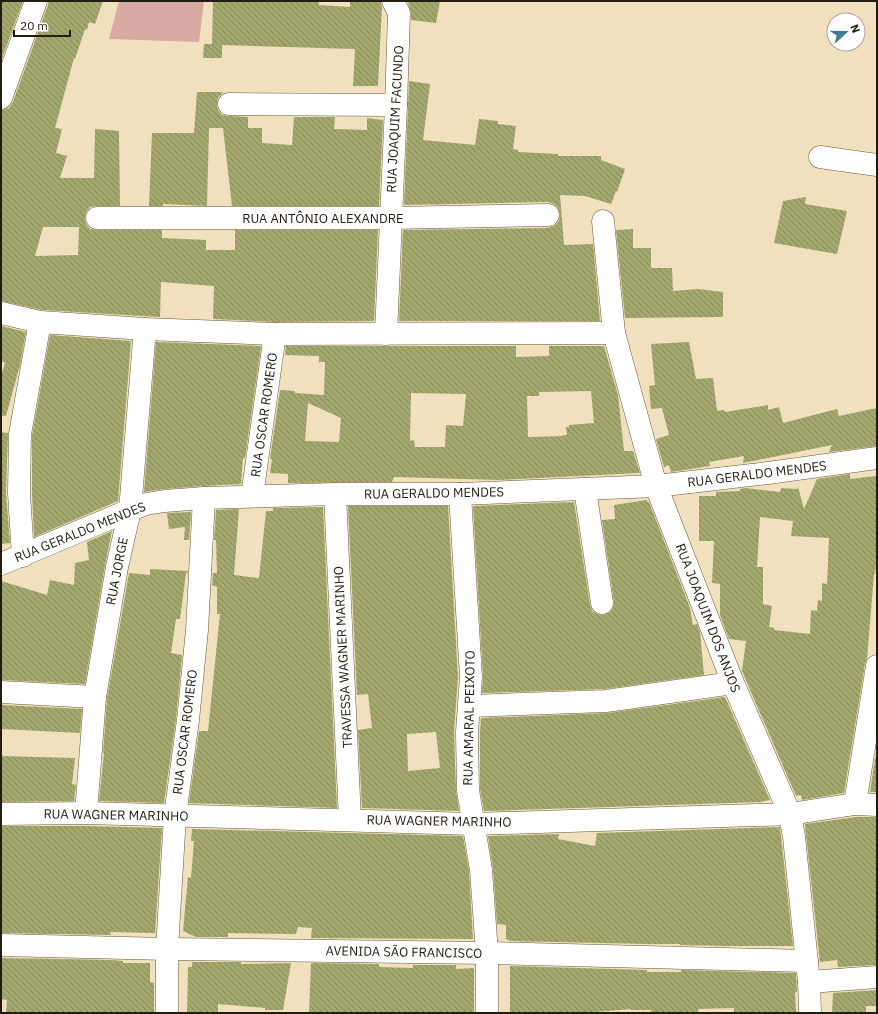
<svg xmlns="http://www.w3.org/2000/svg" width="878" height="1014" viewBox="0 0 878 1014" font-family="'IBM Plex Sans',sans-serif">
<defs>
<pattern id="building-back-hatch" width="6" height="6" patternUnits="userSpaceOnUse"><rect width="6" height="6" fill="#a2a86e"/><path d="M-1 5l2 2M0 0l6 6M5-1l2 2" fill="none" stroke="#848859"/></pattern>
</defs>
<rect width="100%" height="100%" fill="#f0e0bd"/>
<path fill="#d8aaa2" d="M 119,1 L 204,1 L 199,42 L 109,39 Z"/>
<g fill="url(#building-back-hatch)" fill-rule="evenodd">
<path d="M 1,1 L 23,1 L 1,61 Z"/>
<path d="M 48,1 L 103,1 L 95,24 L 89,22 L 87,30 L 85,29 L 75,59 L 74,58 L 55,128 L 62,129 L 56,153 L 67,156 L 60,178 L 94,178 L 95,129 L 119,131 L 120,206 L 97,206 L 90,207 L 86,212 L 85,218 L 86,224 L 90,229 L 97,230 L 162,230 L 162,238 L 206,240 L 206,250 L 235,250 L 235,230 L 378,230 L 374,321 L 275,322 L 213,319 L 214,286 L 161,282 L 160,317 L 42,310 L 1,301 L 1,110 L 9,108 L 13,102 L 48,5 ZM 43,227 L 79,227 L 78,255 L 35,256 Z"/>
<path d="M 213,1 L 319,1 L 319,5 L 350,7 L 350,1 L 381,2 L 382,7 L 378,86 L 353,86 L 355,49 L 222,45 L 222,58 L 203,58 L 204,44 L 212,44 Z"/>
<path d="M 409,1 L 440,1 L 436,23 L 411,20 L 411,13 L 408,3 Z"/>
<path d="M 409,81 L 430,84 L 423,140 L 475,145 L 479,119 L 498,121 L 498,124 L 516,126 L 513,149 L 518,150 L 518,152 L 558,154 L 558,156 L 601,156 L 601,160 L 625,169 L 617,192 L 616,191 L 611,204 L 585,196 L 560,195 L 564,245 L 593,244 L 600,321 L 399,321 L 403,230 L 548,228 L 555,225 L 559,221 L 560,215 L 558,208 L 554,204 L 548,202 L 404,205 Z"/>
<path d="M 197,92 L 223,92 L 218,98 L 217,104 L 218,110 L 222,115 L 229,116 L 248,117 L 248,128 L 262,128 L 262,143 L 292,145 L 294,117 L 335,117 L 334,129 L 367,130 L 367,118 L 383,120 L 379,206 L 232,206 L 223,128 L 209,128 L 207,206 L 163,204 L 163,206 L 149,206 L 152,133 L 194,133 Z"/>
<path d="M 806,197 L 805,204 L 847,211 L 837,254 L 774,243 L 783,201 Z"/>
<path d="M 633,229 L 633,248 L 651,248 L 651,268 L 672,268 L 673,291 L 698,289 L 723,292 L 723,317 L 625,318 L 616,230 Z"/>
<path d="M 1,326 L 26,332 L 20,365 L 6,416 L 1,416 L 1,376 L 5,363 L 1,361 Z"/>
<path d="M 50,335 L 131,341 L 118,501 L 34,537 L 32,493 L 32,436 Z"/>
<path d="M 156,342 L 261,346 L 245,458 L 243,458 L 241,484 L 203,486 L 164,489 L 144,492 Z"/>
<path d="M 689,342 L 696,379 L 713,378 L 717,411 L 724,410 L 725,412 L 768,405 L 768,410 L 779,407 L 783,423 L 837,409 L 839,416 L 877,408 L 877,446 L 829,452 L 832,445 L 743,463 L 744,456 L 709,462 L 710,466 L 671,472 L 669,465 L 664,467 L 656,439 L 669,435 L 662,408 L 651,409 L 649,386 L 655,385 L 651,344 Z"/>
<path d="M 286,346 L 516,346 L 516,357 L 549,356 L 549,346 L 604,346 L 618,395 L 624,451 L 633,451 L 640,473 L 500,480 L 394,477 L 392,482 L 288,483 L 288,474 L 270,473 L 272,459 L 270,459 L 280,390 L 295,391 L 295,393 L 324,395 L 325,362 L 319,362 L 319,356 L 285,355 ZM 591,391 L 594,423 L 569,425 L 569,427 L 566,427 L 567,435 L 563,435 L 563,436 L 528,437 L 527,396 L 539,396 L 539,392 ZM 411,393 L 466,394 L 463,426 L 446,425 L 445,447 L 415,447 L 414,440 L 410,441 ZM 308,403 L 341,418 L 339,442 L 305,441 Z"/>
<path d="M 1,432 L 8,433 L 6,493 L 10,543 L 1,544 Z"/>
<path d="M 850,474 L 850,479 L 876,476 L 877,488 L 877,552 L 875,574 L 874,574 L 867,659 L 865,664 L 844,793 L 802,800 L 801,795 L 796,796 L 742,671 L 746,641 L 729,639 L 720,615 L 720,584 L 712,583 L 714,541 L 699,541 L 699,496 L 716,496 L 716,492 L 740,491 L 740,489 L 745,488 L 780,492 L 781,488 L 797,489 L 798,487 L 804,509 L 817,479 ZM 760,517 L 793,521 L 791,536 L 829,538 L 827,584 L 822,583 L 822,601 L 818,600 L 817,611 L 811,610 L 810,634 L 774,630 L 774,628 L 769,627 L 772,606 L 763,604 L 763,567 L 757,567 Z"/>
<path d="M 647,500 L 647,502 L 649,502 L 690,608 L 693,625 L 697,624 L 700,632 L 704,675 L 605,689 L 482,693 L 483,676 L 473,506 L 574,502 L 590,605 L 592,611 L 597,614 L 603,615 L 610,612 L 613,608 L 614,602 L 602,520 L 615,519 L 614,505 Z"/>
<path d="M 348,506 L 448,506 L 458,677 L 454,732 L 456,790 L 459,811 L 362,808 L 358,730 L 372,728 L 368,694 L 357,695 ZM 436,732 L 440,768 L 408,771 L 407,734 Z"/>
<path d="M 323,507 L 337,808 L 189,803 L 199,731 L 208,731 L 220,614 L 217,614 L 217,587 L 212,585 L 213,573 L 217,573 L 216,540 L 214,540 L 216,510 L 239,509 L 234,575 L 259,578 L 266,511 L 273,511 L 273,508 Z"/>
<path d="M 191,512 L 189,540 L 184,540 L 185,527 L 169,529 L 167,513 Z"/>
<path d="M 112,531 L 105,565 L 85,684 L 1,680 L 1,581 L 47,595 L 50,580 L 74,585 L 75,563 L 89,560 L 87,542 Z"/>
<path d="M 150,569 L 188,571 L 187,574 L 186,573 L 180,619 L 176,619 L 171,653 L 182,655 L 176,719 L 164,803 L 99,801 L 104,753 L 103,753 L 107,699 L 129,573 L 150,575 Z"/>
<path d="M 725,697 L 770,800 L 760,802 L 484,811 L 480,789 L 480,732 L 481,718 L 607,713 Z"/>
<path d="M 1,705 L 82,709 L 80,733 L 1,729 Z"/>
<path d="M 1,756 L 75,758 L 72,784 L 76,785 L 74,801 L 1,802 Z"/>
<path d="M 875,758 L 877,758 L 877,792 L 870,792 Z"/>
<path d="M 856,817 L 877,817 L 877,965 L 838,967 L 837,960 L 820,962 L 805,826 L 805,824 Z"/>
<path d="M 1,826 L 86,826 L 162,828 L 155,933 L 110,932 L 111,935 L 1,933 Z"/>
<path d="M 780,827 L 793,946 L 726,946 L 680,945 L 680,944 L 646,944 L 509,941 L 509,940 L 506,939 L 506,925 L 497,924 L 493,869 L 488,836 L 559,834 L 558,839 L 595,846 L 597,833 Z"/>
<path d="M 192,829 L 463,836 L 469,871 L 473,939 L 311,938 L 312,928 L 298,927 L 296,934 L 228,933 L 228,937 L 196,937 L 183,931 L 188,877 L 191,878 L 194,841 L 191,841 Z"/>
<path d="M 1,958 L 112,960 L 123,961 L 123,963 L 150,963 L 150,982 L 154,983 L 154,1013 L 6,1013 L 7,1000 L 1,999 Z"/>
<path d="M 192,962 L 241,962 L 241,964 L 291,963 L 283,1010 L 265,1010 L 265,1008 L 218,1004 L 218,1013 L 187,1013 L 188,967 L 192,967 Z"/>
<path d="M 311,963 L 379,964 L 379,967 L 413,968 L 413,965 L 456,965 L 456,969 L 474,968 L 474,1012 L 309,1013 Z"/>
<path d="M 510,966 L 647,970 L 647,972 L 681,972 L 681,970 L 796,973 L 797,992 L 795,992 L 796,1013 L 734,1013 L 734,1008 L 698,1009 L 698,1013 L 651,1013 L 651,1010 L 631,1010 L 631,1009 L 595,1012 L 595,1013 L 510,1013 Z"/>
<path d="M 877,990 L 877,1006 L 866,1006 L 866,1013 L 832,1013 L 833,993 Z"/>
</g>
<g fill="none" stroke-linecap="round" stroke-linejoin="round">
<defs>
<g id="minor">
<path d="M 1,98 L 36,1"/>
<path d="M 229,104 L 396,105"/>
<path d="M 820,157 L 877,165"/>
<path d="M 97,218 L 390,218 L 548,215"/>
<path d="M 603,221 L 614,333 L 656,486 L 733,683 L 790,814 L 794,837 L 809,982 L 810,1013"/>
<path d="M 1,313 L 40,322 L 145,329 L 275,334 L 614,333"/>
<path d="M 386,334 L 396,105 L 399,13 L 393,1"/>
<path d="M 585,489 L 602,603"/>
<path d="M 335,494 L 350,820"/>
<path d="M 460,494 L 471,677 L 467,732 L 468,790 L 481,870 L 487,953 L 487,1013"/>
<path d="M 252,496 L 275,334"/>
<path d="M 23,556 L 19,493 L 20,434 L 40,322"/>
<path d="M 1,564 L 130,510 L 146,504 L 165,501 L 204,498 L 335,494 L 460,494 L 656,486 L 768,473 L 877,458"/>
<path d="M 1,692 L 95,697"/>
<path d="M 470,706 L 606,701 L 733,683"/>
<path d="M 855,804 L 877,666"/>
<path d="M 86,813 L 95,697 L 117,567 L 130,510 L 145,329"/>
<path d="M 1,814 L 86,813 L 473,824 L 790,814 L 855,804 L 877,805"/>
<path d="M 1,945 L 167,949 L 487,953 L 807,961"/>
<path d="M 809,982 L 877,977"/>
<path d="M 167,1013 L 167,949 L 175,816 L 188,720 L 197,630 L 204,498"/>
</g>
</defs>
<use href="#minor" stroke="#67593a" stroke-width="23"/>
<use href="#minor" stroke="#fff" stroke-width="22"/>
</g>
<g text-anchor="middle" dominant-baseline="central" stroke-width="4" stroke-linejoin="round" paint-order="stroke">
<g font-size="13" fill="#231d11" stroke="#fff">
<text transform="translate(395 119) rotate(-87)">RUA JOAQUIM FACUNDO</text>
<text x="323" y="218">RUA ANTÔNIO ALEXANDRE</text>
<text transform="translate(264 415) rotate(-82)">RUA OSCAR ROMERO</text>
<text transform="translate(757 474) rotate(-7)">RUA GERALDO MENDES</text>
<text transform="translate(434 493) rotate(-1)">RUA GERALDO MENDES</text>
<text transform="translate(80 532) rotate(-22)">RUA GERALDO MENDES</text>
<text transform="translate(117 571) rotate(-79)">RUA JORGE</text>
<text transform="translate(708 618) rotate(69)">RUA JOAQUIM DOS ANJOS</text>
<text transform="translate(343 657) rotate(-93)">TRAVESSA WAGNER MARINHO</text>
<text transform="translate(469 718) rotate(-89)">RUA AMARAL PEIXOTO</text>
<text transform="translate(185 732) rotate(-83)">RUA OSCAR ROMERO</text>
<text transform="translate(116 815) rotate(1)">RUA WAGNER MARINHO</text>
<text transform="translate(439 821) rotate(1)">RUA WAGNER MARINHO</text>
<text transform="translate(404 952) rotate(1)">AVENIDA SÃO FRANCISCO</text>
</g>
</g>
<rect width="878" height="1014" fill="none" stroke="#231d11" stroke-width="4"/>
<g transform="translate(846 32) rotate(69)"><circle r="19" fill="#ffffff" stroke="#a7a5a0"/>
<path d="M0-3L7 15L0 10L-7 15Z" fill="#3c7b90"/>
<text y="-6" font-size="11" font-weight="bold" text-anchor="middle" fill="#231d11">N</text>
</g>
<path d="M14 30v6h56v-6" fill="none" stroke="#231d11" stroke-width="2"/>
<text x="20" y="30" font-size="12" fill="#231d11" stroke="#ffffff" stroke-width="3" paint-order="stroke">20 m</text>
</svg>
